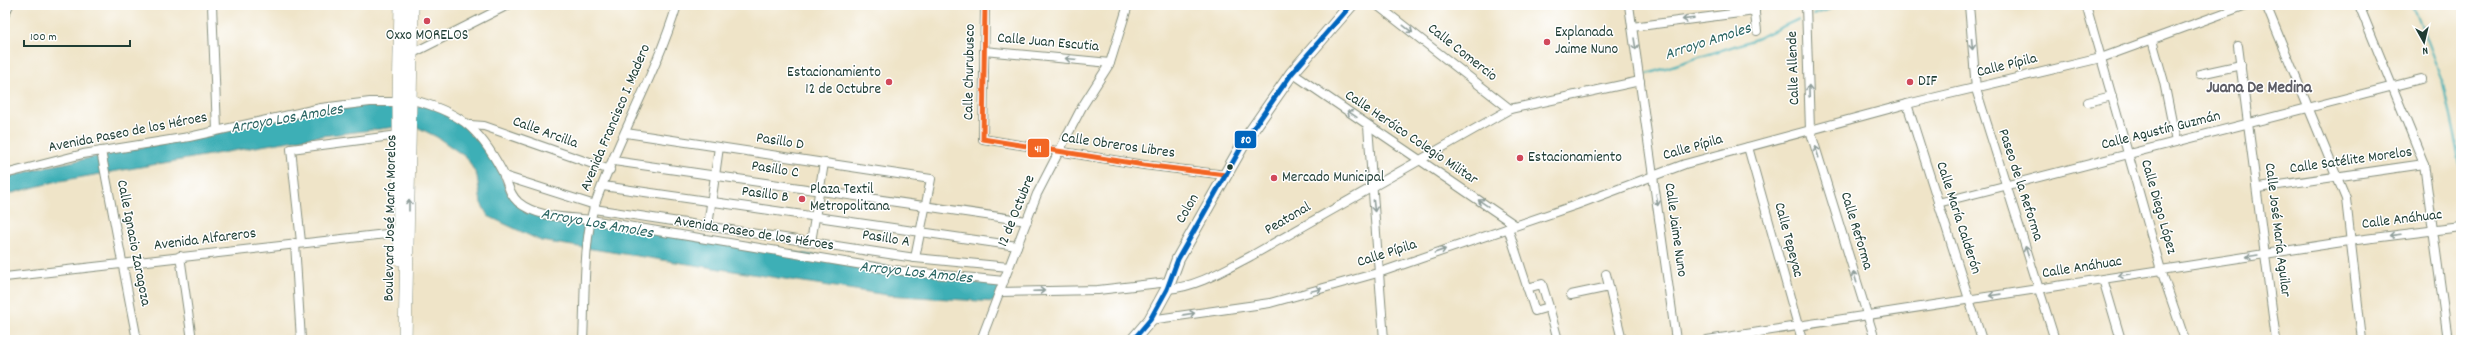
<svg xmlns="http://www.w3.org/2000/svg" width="2466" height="345" viewBox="0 0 2466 345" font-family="Dekko,sans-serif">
<rect width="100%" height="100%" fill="#fff"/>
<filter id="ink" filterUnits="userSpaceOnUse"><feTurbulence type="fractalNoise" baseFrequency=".025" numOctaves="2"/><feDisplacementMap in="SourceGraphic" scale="8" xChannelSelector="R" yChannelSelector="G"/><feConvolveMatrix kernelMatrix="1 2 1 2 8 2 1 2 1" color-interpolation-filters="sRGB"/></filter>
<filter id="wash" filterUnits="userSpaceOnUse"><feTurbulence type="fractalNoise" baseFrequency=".012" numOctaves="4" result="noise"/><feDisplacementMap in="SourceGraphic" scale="16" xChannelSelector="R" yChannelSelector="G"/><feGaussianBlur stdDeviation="0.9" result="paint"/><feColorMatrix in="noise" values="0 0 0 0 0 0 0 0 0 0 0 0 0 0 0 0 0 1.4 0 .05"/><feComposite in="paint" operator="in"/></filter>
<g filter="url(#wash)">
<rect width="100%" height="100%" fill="#efe4c8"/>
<path fill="#3eafb6" stroke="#2e7675" d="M 349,105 L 430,106 L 463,121 L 493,158 L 508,193 L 546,217 L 578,224 L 664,233 L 1002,283 L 995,302 L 887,295 L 541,241 L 488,216 L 481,203 L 477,176 L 467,158 L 437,137 L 413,125 L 313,137 L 54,182 L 5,195 L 5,178 L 41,168 Z"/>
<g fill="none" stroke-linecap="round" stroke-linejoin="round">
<g stroke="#3eafb6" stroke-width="2">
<path d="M 2413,5 L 2443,83 L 2461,169"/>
<path d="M 1813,15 L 1841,5"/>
<path d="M 1644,75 L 1756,39 L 1799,19"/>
</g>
</g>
</g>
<g filter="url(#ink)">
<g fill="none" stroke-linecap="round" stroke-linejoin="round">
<defs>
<g id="street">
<path d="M 212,5 L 217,130"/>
<path d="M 985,5 L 983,139 L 1144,165 L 1226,175"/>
<path d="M 1377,5 L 1510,109"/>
<path d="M 1629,5 L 1676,340"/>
<path d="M 1754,5 L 1757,31"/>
<path d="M 1806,5 L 1810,130 L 1875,340"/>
<path d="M 1969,5 L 1976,89 L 2055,340"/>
<path d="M 2086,5 L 2161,270 L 2185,340"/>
<path d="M 2266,5 L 2346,199 L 2362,340"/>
<path d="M 2359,5 L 2424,164 L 2448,340"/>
<path d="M 5,14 L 9,5"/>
<path d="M 1632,27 L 1755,11"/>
<path d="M 2152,40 L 2164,82 L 2176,142"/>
<path d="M 2238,46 L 2276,340"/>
<path d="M 984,51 L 1110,63"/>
<path d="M 409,55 L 508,5"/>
<path d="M 1292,73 L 1515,225"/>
<path d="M 2200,74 L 2241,65"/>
<path d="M 409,99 C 458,111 478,126 502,171 C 508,182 508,193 518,202 C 537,218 569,217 591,220 L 893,270 L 1004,281"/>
<path d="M 2088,102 L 2112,96"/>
<path d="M 1907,104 L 1982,340"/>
<path d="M 470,125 L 484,126 L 610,170"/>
<path d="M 1368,126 L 1384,340"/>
<path d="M 626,133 L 931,179 L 915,258"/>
<path d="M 1748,147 L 1802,340"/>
<path d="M 101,151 L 137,340"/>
<path d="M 614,161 L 1027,221"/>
<path d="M 5,174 L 83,154 L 189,137 L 321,108 L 370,102 L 399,102"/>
<path d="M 504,176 L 595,205"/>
<path d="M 603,186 L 1017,246"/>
<path d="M 2258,188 L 2424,164"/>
<path d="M 1938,203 L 2421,79"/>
<path d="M 594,209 L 915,258 L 1009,267"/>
<path d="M 708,226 L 719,147"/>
<path d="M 1508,228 L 1535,311 L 1549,307 L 1558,340"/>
<path d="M 301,242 L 291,149 L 399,135"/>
<path d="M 811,242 L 824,163"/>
<path d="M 295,243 L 301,340"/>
<path d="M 180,256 L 192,340"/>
<path d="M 1606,274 L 1622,340"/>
<path d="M 5,277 L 404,232"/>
<path d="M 2103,279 L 2121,340"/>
<path d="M 1527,288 L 1542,284 L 1549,307"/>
<path d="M 1167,289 C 1197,287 1224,270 1251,256 L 1510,109 L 1640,81"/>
<path d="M 1000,292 L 1098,290 L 1169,282"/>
<path d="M 1571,295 L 1609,287"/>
<path d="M 1150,320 L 1270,303 L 1381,272 L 1576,205 L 1685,164 L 1907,104 L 2101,58 L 2246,5"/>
<path d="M 583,340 C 585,302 583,239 595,204 C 619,136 656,74 677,5"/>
<path d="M 981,340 L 1037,194 L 1082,107 L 1110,63 L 1128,5"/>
<path d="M 1707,340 L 2349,241 L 2461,227"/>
</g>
<path id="secondary" d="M 1133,340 L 1150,320 L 1167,289 L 1178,259 L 1246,139 L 1292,73 L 1351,5"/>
<g id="primary">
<path d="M 400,259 L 399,102 L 401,5"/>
<path d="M 405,340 L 412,5"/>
</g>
</defs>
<use href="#street" stroke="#87907e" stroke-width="10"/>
<use href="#secondary" stroke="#87907e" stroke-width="14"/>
<use href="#primary" stroke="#87907e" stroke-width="14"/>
<use href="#street" stroke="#fff" stroke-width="8"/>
<use href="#secondary" stroke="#fff" stroke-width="12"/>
<use href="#primary" stroke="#fff" stroke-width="13"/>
<defs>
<path id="bus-1" d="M 985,5 L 983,139 L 1144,165 L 1226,175"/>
<path id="bus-2" d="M 1133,340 L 1150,320 L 1167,289 L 1178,259 L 1246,139 L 1292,73 L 1351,5"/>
</defs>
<use href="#bus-1" stroke="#fff" stroke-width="8"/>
<use href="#bus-2" stroke="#fff" stroke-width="8"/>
<use href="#bus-1" stroke="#f26522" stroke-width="5"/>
<use href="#bus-2" stroke="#0065bd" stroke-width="5"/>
</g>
<defs><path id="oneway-shaft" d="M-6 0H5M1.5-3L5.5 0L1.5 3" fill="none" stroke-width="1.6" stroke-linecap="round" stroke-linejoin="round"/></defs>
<g stroke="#8f9e9a">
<use href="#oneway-shaft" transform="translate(1688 19) rotate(173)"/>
<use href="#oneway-shaft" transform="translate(1408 29) rotate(38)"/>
<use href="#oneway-shaft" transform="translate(1635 44) rotate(81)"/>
<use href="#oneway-shaft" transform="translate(1972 44) rotate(85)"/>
<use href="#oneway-shaft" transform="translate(1071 59) rotate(-175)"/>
<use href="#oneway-shaft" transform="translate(1809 91) rotate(-92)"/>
<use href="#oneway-shaft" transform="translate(1352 114) rotate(-146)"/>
<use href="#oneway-shaft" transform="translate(1817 152) rotate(-107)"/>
<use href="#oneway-shaft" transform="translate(1657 200) rotate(82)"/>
<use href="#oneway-shaft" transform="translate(1483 203) rotate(-146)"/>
<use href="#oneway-shaft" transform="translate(409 205) rotate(-90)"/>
<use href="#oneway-shaft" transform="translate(1374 206) rotate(84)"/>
<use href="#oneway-shaft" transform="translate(2395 235) rotate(173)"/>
<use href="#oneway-shaft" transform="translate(1440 251) rotate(-19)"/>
<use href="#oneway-shaft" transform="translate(2027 252) rotate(-108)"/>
<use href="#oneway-shaft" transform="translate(2252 256) rotate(171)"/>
<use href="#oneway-shaft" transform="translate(2124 275) rotate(171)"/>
<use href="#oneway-shaft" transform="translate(1855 277) rotate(-107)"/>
<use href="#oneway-shaft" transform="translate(1316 290) rotate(-15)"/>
<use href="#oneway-shaft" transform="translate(1039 291) rotate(-2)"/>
<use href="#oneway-shaft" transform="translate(1995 295) rotate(172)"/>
<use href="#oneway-shaft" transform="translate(1189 314) rotate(-8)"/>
</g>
</g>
<g fill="#d1495b" stroke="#fff" stroke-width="1.5">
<circle cx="427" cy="21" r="4"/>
<circle cx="1547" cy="42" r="4"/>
<circle cx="889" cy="82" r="4"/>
<circle cx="1910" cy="82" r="4"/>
<circle cx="1520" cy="158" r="4"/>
<circle cx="1274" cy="178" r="4"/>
<circle cx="802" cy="199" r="4"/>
</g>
<circle fill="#1f3d34" stroke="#fff" stroke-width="1.5" cx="1230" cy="167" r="3.5"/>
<g text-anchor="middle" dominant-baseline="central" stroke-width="3" stroke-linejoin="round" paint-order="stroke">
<g font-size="15" fill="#1f3d34" stroke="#fff" text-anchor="start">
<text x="1555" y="33">Explanada<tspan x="1555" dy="17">Jaime Nuno</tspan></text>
<text x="427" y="36" text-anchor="middle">Oxxo MORELOS</text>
<text x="881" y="73" text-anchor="end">Estacionamiento<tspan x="881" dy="17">12 de Octubre</tspan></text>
<text x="1918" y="82">DIF</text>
<text x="1528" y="158">Estacionamiento</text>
<text x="1282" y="178">Mercado Municipal</text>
<text x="810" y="190">Plaza Textil<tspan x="810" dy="17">Metropolitana</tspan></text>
</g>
<g font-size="15" fill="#1f3d34" stroke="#fff">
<text transform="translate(1048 43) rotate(5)">Calle Juan Escutia</text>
<text transform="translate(1462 53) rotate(38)">Calle Comercio</text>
<text transform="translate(2007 66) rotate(-14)">Calle Pípila</text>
<text transform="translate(1794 68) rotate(-92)">Calle Allende</text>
<text transform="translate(970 72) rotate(-89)">Calle Churubusco</text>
<text transform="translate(616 118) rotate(-67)">Avenida Francisco I. Madero</text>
<text transform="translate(2161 131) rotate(-14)">Calle Agustín Guzmán</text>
<text transform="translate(128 133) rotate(-11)">Avenida Paseo de los Héroes</text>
<text transform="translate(545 133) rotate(20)">Calle Arcilla</text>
<text transform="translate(1411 138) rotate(34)">Calle Heróico Colegio Militar</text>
<text transform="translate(780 142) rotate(9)">Pasillo D</text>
<text transform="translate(1118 146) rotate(8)">Calle Obreros Libres</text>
<text transform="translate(1693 148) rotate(-16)">Calle Pípila</text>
<text transform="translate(2351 161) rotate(-8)">Calle Satélite Morelos</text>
<text transform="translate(775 170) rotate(9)">Pasillo C</text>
<text transform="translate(2020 185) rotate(72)">Paseo de la Reforma</text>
<text transform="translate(765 195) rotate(8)">Pasillo B</text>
<text transform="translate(2158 207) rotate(74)">Calle Diego López</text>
<text transform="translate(1188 209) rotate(-60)">Colon</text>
<text transform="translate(1017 211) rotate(-68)">12 de Octubre</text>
<text transform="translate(391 218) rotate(-89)">Boulevard José María Morelos</text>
<text transform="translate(1958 218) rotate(72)">Calle María Calderón</text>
<text transform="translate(1288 219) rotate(-30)">Peatonal</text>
<text transform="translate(2402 220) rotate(-7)">Calle Anáhuac</text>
<text transform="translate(1675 230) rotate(82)">Calle Jaime Nuno</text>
<text transform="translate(2277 230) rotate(83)">Calle José María Aguilar</text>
<text transform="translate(1856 231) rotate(73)">Calle Reforma</text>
<text transform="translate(754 234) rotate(9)">Avenida Paseo de los Héroes</text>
<text transform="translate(886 239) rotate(9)">Pasillo A</text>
<text transform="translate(205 240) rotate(-7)">Avenida Alfareros</text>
<text transform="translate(1788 240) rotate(75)">Calle Tepeyac</text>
<text transform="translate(133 243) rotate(79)">Calle Ignacio Zaragoza</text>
<text transform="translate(1387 254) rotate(-18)">Calle Pípila</text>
<text transform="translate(2082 268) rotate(-9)">Calle Anáhuac</text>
</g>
<g font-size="16" font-style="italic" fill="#2a6562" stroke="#fff">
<text transform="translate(1708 42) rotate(-18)">Arroyo Amoles</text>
<text transform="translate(287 119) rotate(-10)">Arroyo Los Amoles</text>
<text transform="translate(597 224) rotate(10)">Arroyo Los Amoles</text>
<text transform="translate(916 273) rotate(6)">Arroyo Los Amoles</text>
</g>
<g font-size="17" font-weight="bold" fill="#5d5d65" stroke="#fff">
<text x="2259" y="89">Juana De Medina</text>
</g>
</g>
<g stroke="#fff" stroke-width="1.5">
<rect x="1234" y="130" width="23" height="19" rx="4" fill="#0065bd"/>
<rect x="1027" y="138" width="23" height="20" rx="4" fill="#f26522"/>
</g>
<g font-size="11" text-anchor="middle" font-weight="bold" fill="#fff">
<text x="1246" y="143">80</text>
<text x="1038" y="152">41</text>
</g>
<rect width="2466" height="345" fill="none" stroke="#fff" stroke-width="20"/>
<g transform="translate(2424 42) rotate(172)" stroke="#ffffff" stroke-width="3" paint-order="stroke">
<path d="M0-3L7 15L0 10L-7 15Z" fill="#1f3d34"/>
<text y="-6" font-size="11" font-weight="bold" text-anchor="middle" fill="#1f3d34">N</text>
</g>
<path d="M24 40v6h106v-6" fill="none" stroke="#1f3d34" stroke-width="2"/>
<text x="30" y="40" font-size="12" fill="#1f3d34" stroke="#ffffff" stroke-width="3" paint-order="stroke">100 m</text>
</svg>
